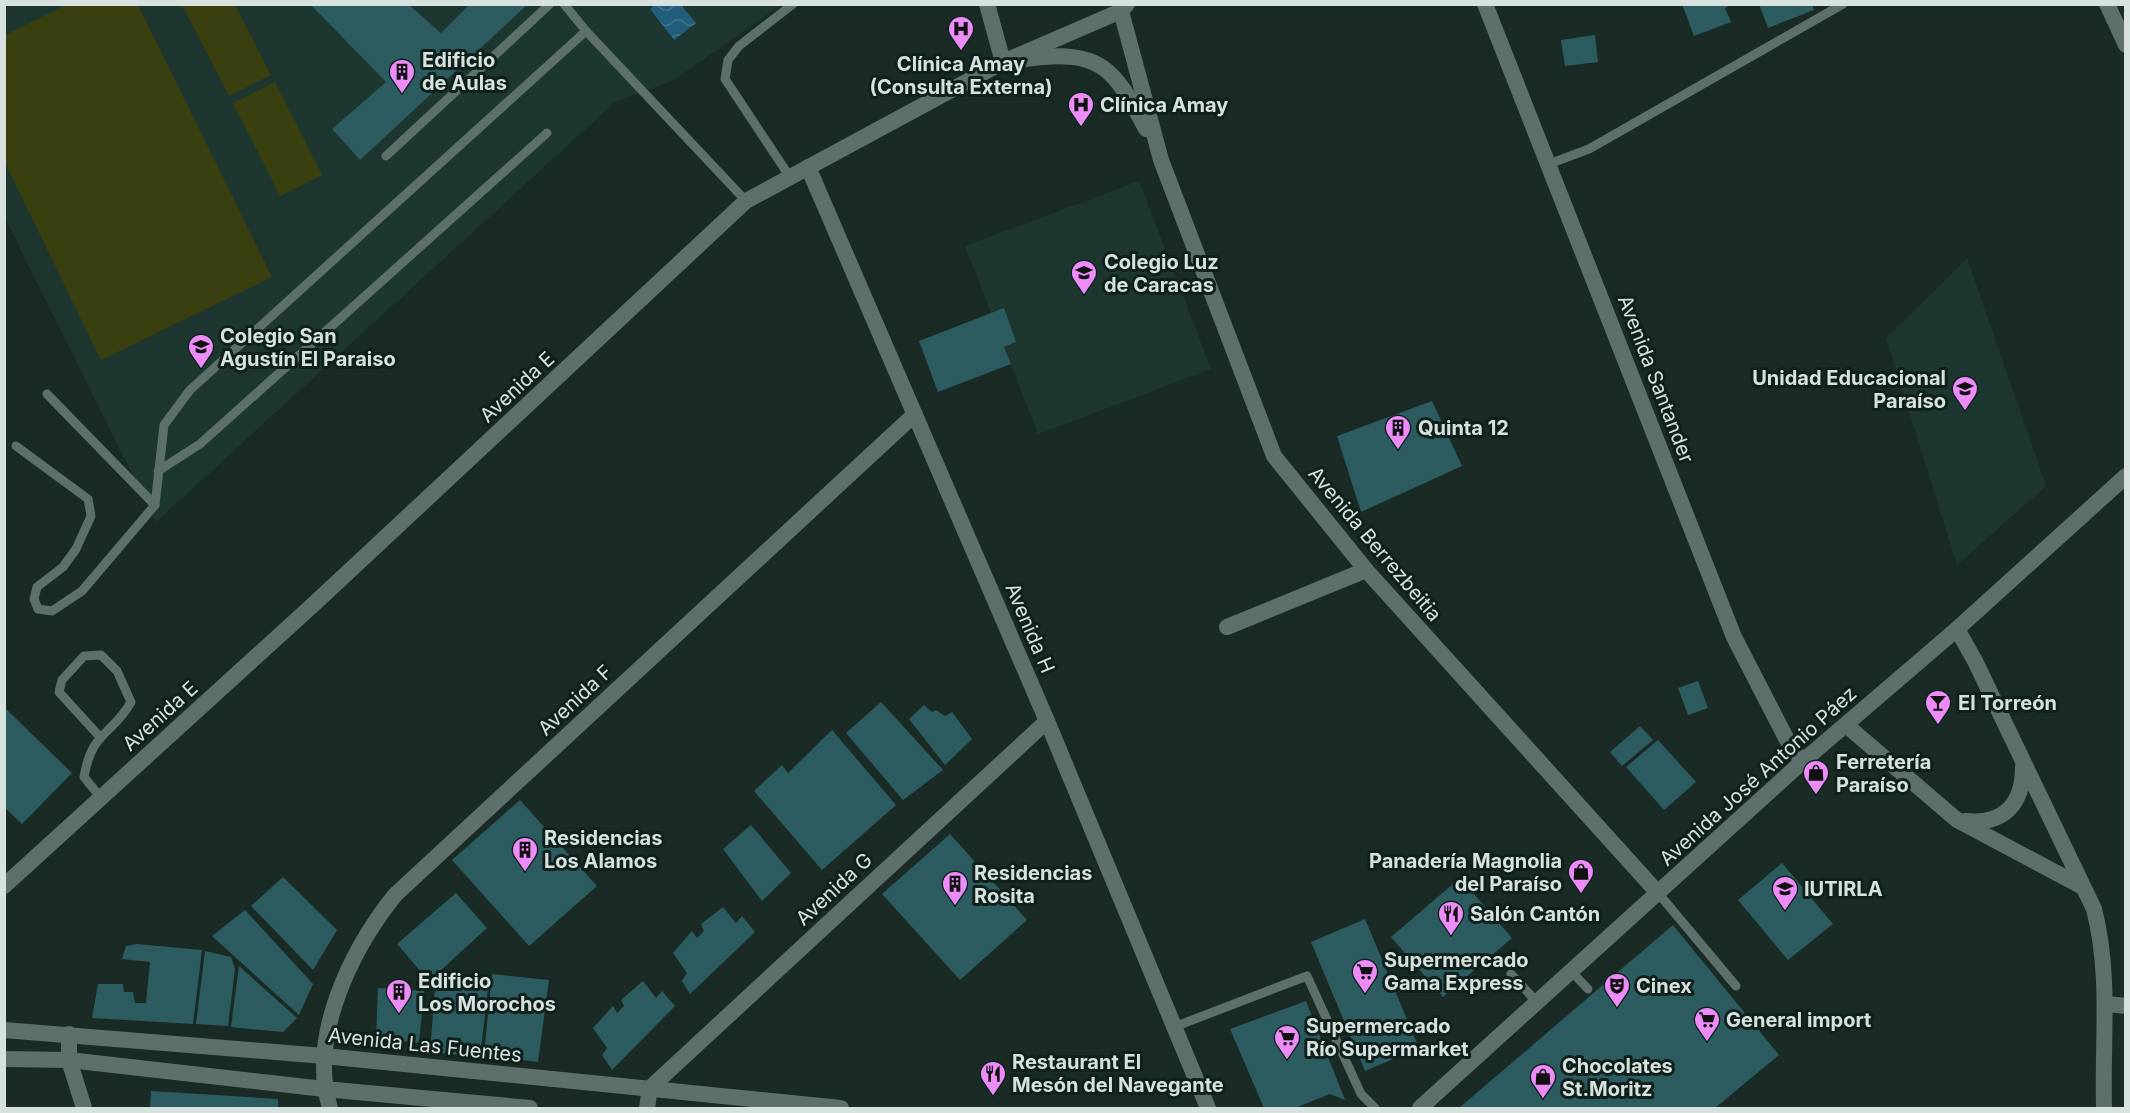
<svg xmlns="http://www.w3.org/2000/svg" width="2130" height="1113" viewBox="0 0 2130 1113" font-family="Inter,sans-serif">
<defs>
<pattern id="water-waves" width="16" height="10" patternUnits="userSpaceOnUse" patternTransform="scale(1.5)"><rect width="16" height="10" fill="#225e7c"/><path d="M0 5q4-4 8 0t8 0" fill="none" stroke="#41758e"/></pattern>
</defs>
<rect width="100%" height="100%" fill="#1a2b26"/>
<g fill="#1d3630">
<path d="M 5,5 L 781,5 L 674,80 L 614,103 L 156,522 L 5,218 Z"/>
<path d="M 1139,181 L 1211,369 L 1038,434 L 965,246 Z"/>
<path d="M 1967,258 L 2046,486 L 1957,565 L 1886,338 Z"/>
</g>
<g fill="#3a3f0f">
<path d="M 69,4 L 138,5 L 272,277 L 101,360 L 5,163 L 5,35 Z"/>
<path d="M 182,5 L 235,5 L 271,75 L 229,96 Z"/>
<path d="M 275,82 L 322,175 L 280,196 L 233,103 Z"/>
</g>
<path fill="url(#water-waves)" d="M 656,4 L 681,5 L 696,23 L 674,40 L 650,9 Z"/>
<g fill="#2c5b60">
<path d="M 310,4 L 408,4 L 441,33 L 470,4 L 528,4 L 360,160 L 332,129 L 386,82 Z"/>
<path d="M 1682,4 L 1733,4 L 1725,8 L 1731,22 L 1694,36 Z"/>
<path d="M 1759,4 L 1812,4 L 1814,10 L 1768,28 Z"/>
<path d="M 1595,35 L 1598,62 L 1565,66 L 1561,40 Z"/>
<path d="M 1004,308 L 1016,342 L 1004,347 L 1011,364 L 938,392 L 919,341 Z"/>
<path d="M 1432,401 L 1462,466 L 1361,512 L 1337,436 Z"/>
<path d="M 1698,681 L 1708,708 L 1688,715 L 1678,688 Z"/>
<path d="M 881,702 L 943,770 L 903,800 L 846,733 Z"/>
<path d="M 924,705 L 932,712 L 936,710 L 945,716 L 952,712 L 972,739 L 945,765 L 909,719 Z"/>
<path d="M 4,707 L 72,773 L 22,824 L 4,807 Z"/>
<path d="M 1640,726 L 1653,740 L 1622,766 L 1610,752 Z"/>
<path d="M 832,730 L 896,805 L 822,870 L 754,791 L 782,765 L 788,773 Z"/>
<path d="M 1658,740 L 1696,782 L 1664,810 L 1626,767 Z"/>
<path d="M 520,800 L 597,886 L 529,946 L 452,860 Z"/>
<path d="M 751,825 L 791,873 L 762,901 L 723,849 Z"/>
<path d="M 950,834 L 1027,920 L 960,980 L 882,894 Z"/>
<path d="M 1782,863 L 1833,924 L 1788,960 L 1738,900 Z"/>
<path d="M 283,877 L 337,930 L 313,970 L 251,906 Z"/>
<path d="M 1460,878 L 1512,938 L 1443,997 L 1391,937 Z"/>
<path d="M 456,893 L 487,928 L 429,981 L 397,944 Z"/>
<path d="M 723,907 L 736,923 L 742,916 L 755,932 L 690,994 L 682,981 L 687,973 L 673,953 L 692,931 L 697,938 L 704,931 L 701,924 Z"/>
<path d="M 245,910 L 313,984 L 299,1015 L 212,936 Z"/>
<path d="M 1365,919 L 1419,1048 L 1365,1071 L 1311,942 Z"/>
<path d="M 1673,925 L 1779,1055 L 1715,1108 L 1459,1108 Z"/>
<path d="M 137,944 L 202,950 L 193,1024 L 92,1018 L 98,984 L 123,984 L 124,992 L 133,992 L 135,1003 L 146,1003 L 150,962 L 122,959 L 126,946 Z"/>
<path d="M 205,951 L 231,957 L 235,969 L 228,1026 L 196,1024 Z"/>
<path d="M 239,966 L 297,1018 L 283,1032 L 231,1027 Z"/>
<path d="M 492,974 L 549,980 L 538,1062 L 484,1055 Z"/>
<path d="M 643,981 L 656,998 L 662,991 L 675,1006 L 612,1070 L 602,1055 L 607,1048 L 593,1028 L 613,1006 L 617,1013 L 624,1006 L 621,1000 Z"/>
<path d="M 435,987 L 488,989 L 480,1057 L 430,1052 Z"/>
<path d="M 378,988 L 424,991 L 419,1043 L 376,1039 Z"/>
<path d="M 1306,1001 L 1345,1100 L 1330,1094 L 1295,1108 L 1264,1108 L 1230,1029 Z"/>
<path d="M 151,1091 L 278,1099 L 278,1108 L 150,1108 Z"/>
</g>
<g fill="none" stroke-linecap="round" stroke-linejoin="round">
<g stroke="#5d706b" stroke-width="9">
<path d="M 564,4 L 586,31"/>
<path d="M 386,156 L 550,4"/>
<path d="M 1549,164 L 1589,149 L 1843,4"/>
<path d="M 790,177 L 725,79 L 728,60 L 739,46 L 793,4"/>
<path d="M 47,394 L 155,505"/>
<path d="M 16,446 L 88,499 L 91,516 L 76,549 L 63,567 L 37,587 L 34,599 L 38,609 L 52,611 L 82,591 L 155,505 L 164,425 L 190,390 L 586,31 L 746,201"/>
<path d="M 158,471 L 200,444 L 547,133"/>
<path d="M 99,736 L 59,692 L 62,680 L 84,656 L 101,655 L 117,671 L 131,702 C 112,736 92,730 84,777 L 101,798"/>
<path d="M 1658,893 L 1736,986"/>
<path d="M 1570,970 L 1588,989"/>
<path d="M 1511,974 L 1536,1001"/>
<path d="M 1174,1027 L 1307,976 L 1361,1094 L 1375,1108"/>
</g>
<g stroke="#5d706b" stroke-width="16">
<path d="M 987,4 L 1003,62"/>
<path d="M 2107,4 L 2126,45"/>
<path d="M 1121,11 L 1161,160 L 1274,456 L 1366,570 L 1658,893"/>
<path d="M 1025,59 C 1100,49 1113,66 1146,129"/>
<path d="M 808,167 L 1047,721 L 1208,1108"/>
<path d="M 1227,627 L 1366,570"/>
<path d="M 1957,629 L 1975,661 L 2094,909 C 2111,975 2102,1041 2104,1108"/>
<path d="M 1846,725 L 1957,820 L 2081,886"/>
<path d="M 1965,821 C 2003,825 2023,805 2023,767"/>
<path d="M 4,886 L 315,603 L 746,201 L 1003,62 L 1121,11 L 1127,4"/>
<path d="M 2107,1004 L 2126,1006"/>
<path d="M 4,1030 L 324,1056 L 841,1108"/>
<path d="M 69,1034 L 69,1060 L 84,1108"/>
<path d="M 4,1059 L 69,1060 L 324,1089 L 530,1108"/>
<path d="M 650,1088 L 1047,721"/>
<path d="M 330,1108 C 308,1037 351,950 395,895 L 915,414"/>
<path d="M 647,1108 L 650,1088"/>
</g>
<path stroke="#5d706b" stroke-width="16" d="M 1485,4 L 1734,637 L 1786,738 L 1802,762"/>
<path stroke="#5d706b" stroke-width="16" d="M 1420,1108 L 1802,762 L 1957,629 L 2126,476"/>
</g>
<defs>
<symbol id="hospital-pin" viewBox="-11 -11 22 30"><path d="M0 17L-7.5 6A9.5 9.5 0 1 1 7.5 6Z" fill="#ed8cf9" stroke="#10211d"/><path d="M-5-5h3v3.5h4V-5h3V5h-3V1.5h-4V5h-3Z" fill="#111"/></symbol>
<symbol id="building-pin" viewBox="-11 -11 22 30"><path d="M0 17L-7.5 6A9.5 9.5 0 1 1 7.5 6Z" fill="#ed8cf9" stroke="#10211d"/><path d="M-4-6H4V6H1V3H-1V6H-4ZM-2.5-4.3h1.7v1.8h-1.7ZM.8-4.3h1.7v1.8H.8ZM-2.5-1h1.7V.8h-1.7ZM.8-1h1.7V.8H.8Z" fill="#111"/></symbol>
<symbol id="school-pin" viewBox="-11 -11 22 30"><path d="M0 17L-7.5 6A9.5 9.5 0 1 1 7.5 6Z" fill="#ed8cf9" stroke="#10211d"/><path d="M0-5L7-2L0 1L-7-2ZM-4 1L0 2.5L4 1V4Q0 6-4 4Z" fill="#111"/></symbol>
<symbol id="bar-pin" viewBox="-11 -11 22 30"><path d="M0 17L-7.5 6A9.5 9.5 0 1 1 7.5 6Z" fill="#ed8cf9" stroke="#10211d"/><path d="M-6-5H6L.8 .8V4.5H3.5V6h-7V4.5H-.8V.8Z" fill="#111"/></symbol>
<symbol id="shop-pin" viewBox="-11 -11 22 30"><path d="M0 17L-7.5 6A9.5 9.5 0 1 1 7.5 6Z" fill="#ed8cf9" stroke="#10211d"/><path d="M-5-2.5h2.3a2.7 3.5 0 0 1 5.4 0H5L5.5 6h-11ZM-1.5-2.5h3a1.5 2.3 0 0 0-3 0Z" fill="#111"/></symbol>
<symbol id="university-pin" viewBox="-11 -11 22 30"><path d="M0 17L-7.5 6A9.5 9.5 0 1 1 7.5 6Z" fill="#ed8cf9" stroke="#10211d"/><path d="M0-5L7-2L0 1L-7-2ZM-4 1L0 2.5L4 1V4Q0 6-4 4Z" fill="#111"/></symbol>
<symbol id="restaurant-pin" viewBox="-11 -11 22 30"><path d="M0 17L-7.5 6A9.5 9.5 0 1 1 7.5 6Z" fill="#ed8cf9" stroke="#10211d"/><path d="M-5-6h1v4h1v-4h1v4h1v-4h1v5L-1.5 .5V6h-2V.5L-5-1ZM5-6V6H3V1.5H1.5Q1.5-4 5-6Z" fill="#111"/></symbol>
<symbol id="supermarket-pin" viewBox="-11 -11 22 30"><path d="M0 17L-7.5 6A9.5 9.5 0 1 1 7.5 6Z" fill="#ed8cf9" stroke="#10211d"/><path d="M-6-5.5h2.5l.6 2H6L4.5 2H-2.5L-4.4-4H-6ZM-1.5 3.2a1.3 1.3 0 1 0 .1 0ZM3 3.2a1.3 1.3 0 1 0 .1 0Z" fill="#111"/></symbol>
<symbol id="theatre-pin" viewBox="-11 -11 22 30"><path d="M0 17L-7.5 6A9.5 9.5 0 1 1 7.5 6Z" fill="#ed8cf9" stroke="#10211d"/><path d="M-5-5.5Q0-4 5-5.5V0Q5 5 0 6Q-5 5-5 0ZM-3.3-2.5H-1v1.5H-3.3ZM1-2.5H3.3v1.5H1ZM-2.8 1Q0 5.5 2.8 1Z" fill="#111"/></symbol>
</defs>
<g fill-rule="evenodd">
<use href="#hospital-pin" x="946" y="14" width="30" height="40"/>
<use href="#building-pin" x="387" y="57" width="30" height="40"/>
<use href="#hospital-pin" x="1066" y="90" width="30" height="40"/>
<use href="#school-pin" x="1069" y="258" width="30" height="40"/>
<use href="#school-pin" x="186" y="332" width="30" height="40"/>
<use href="#school-pin" x="1950" y="374" width="30" height="40"/>
<use href="#building-pin" x="1383" y="413" width="30" height="40"/>
<use href="#bar-pin" x="1923" y="688" width="30" height="40"/>
<use href="#shop-pin" x="1801" y="758" width="30" height="40"/>
<use href="#building-pin" x="510" y="835" width="30" height="40"/>
<use href="#shop-pin" x="1566" y="857" width="30" height="40"/>
<use href="#building-pin" x="940" y="869" width="30" height="40"/>
<use href="#university-pin" x="1770" y="874" width="30" height="40"/>
<use href="#restaurant-pin" x="1436" y="899" width="30" height="40"/>
<use href="#supermarket-pin" x="1350" y="957" width="30" height="40"/>
<use href="#theatre-pin" x="1602" y="971" width="30" height="40"/>
<use href="#building-pin" x="384" y="977" width="30" height="40"/>
<use href="#supermarket-pin" x="1692" y="1005" width="30" height="40"/>
<use href="#supermarket-pin" x="1272" y="1023" width="30" height="40"/>
<use href="#restaurant-pin" x="978" y="1059" width="30" height="40"/>
<use href="#shop-pin" x="1528" y="1062" width="30" height="40"/>
</g>
<g text-anchor="middle" dominant-baseline="central" stroke-width="6" stroke-linejoin="round" paint-order="stroke">
<g font-size="20" font-weight="bold" fill="#d7e1de" stroke="#10211d" text-anchor="start">
<text x="422" y="60">Edificio<tspan x="422" dy="23">de Aulas</tspan></text>
<text x="961" y="64" text-anchor="middle">Clínica Amay<tspan x="961" dy="23">(Consulta Externa)</tspan></text>
<text x="1100" y="105">Clínica Amay</text>
<text x="1104" y="262">Colegio Luz<tspan x="1104" dy="23">de Caracas</tspan></text>
<text x="220" y="336">Colegio San<tspan x="220" dy="23">Agustín El Paraiso</tspan></text>
<text x="1946" y="378" text-anchor="end">Unidad Educacional<tspan x="1946" dy="23">Paraíso</tspan></text>
<text x="1418" y="428">Quinta 12</text>
<text x="1958" y="703">El Torreón</text>
<text x="1836" y="762">Ferretería<tspan x="1836" dy="23">Paraíso</tspan></text>
<text x="544" y="838">Residencias<tspan x="544" dy="23">Los Alamos</tspan></text>
<text x="1562" y="861" text-anchor="end">Panadería Magnolia<tspan x="1562" dy="23">del Paraíso</tspan></text>
<text x="974" y="873">Residencias<tspan x="974" dy="23">Rosita</tspan></text>
<text x="1804" y="889">IUTIRLA</text>
<text x="1470" y="914">Salón Cantón</text>
<text x="1384" y="960">Supermercado<tspan x="1384" dy="23">Gama Express</tspan></text>
<text x="418" y="981">Edificio<tspan x="418" dy="23">Los Morochos</tspan></text>
<text x="1636" y="986">Cinex</text>
<text x="1726" y="1020">General import</text>
<text x="1306" y="1026">Supermercado<tspan x="1306" dy="23">Río Supermarket</tspan></text>
<text x="1012" y="1062">Restaurant El<tspan x="1012" dy="23">Mesón del Navegante</tspan></text>
<text x="1562" y="1066">Chocolates<tspan x="1562" dy="23">St.Moritz</tspan></text>
</g>
<g font-size="20" fill="#d7e1de" stroke="#10211d">
<text transform="translate(1656 379) rotate(69)">Avenida Santander</text>
<text transform="translate(517 387) rotate(-43)">Avenida E</text>
<text transform="translate(1375 544) rotate(50)">Avenida Berrezbeitia</text>
<text transform="translate(1030 628) rotate(67)">Avenida H</text>
<text transform="translate(575 700) rotate(-43)">Avenida F</text>
<text transform="translate(160 716) rotate(-42)">Avenida E</text>
<text transform="translate(1758 776) rotate(-42)">Avenida José Antonio Páez</text>
<text transform="translate(834 889) rotate(-43)">Avenida G</text>
<text transform="translate(425 1045) rotate(6)">Avenida Las Fuentes</text>
</g>
</g>
<rect width="2130" height="1113" fill="none" stroke="#d7e1de" stroke-width="12"/>
</svg>
